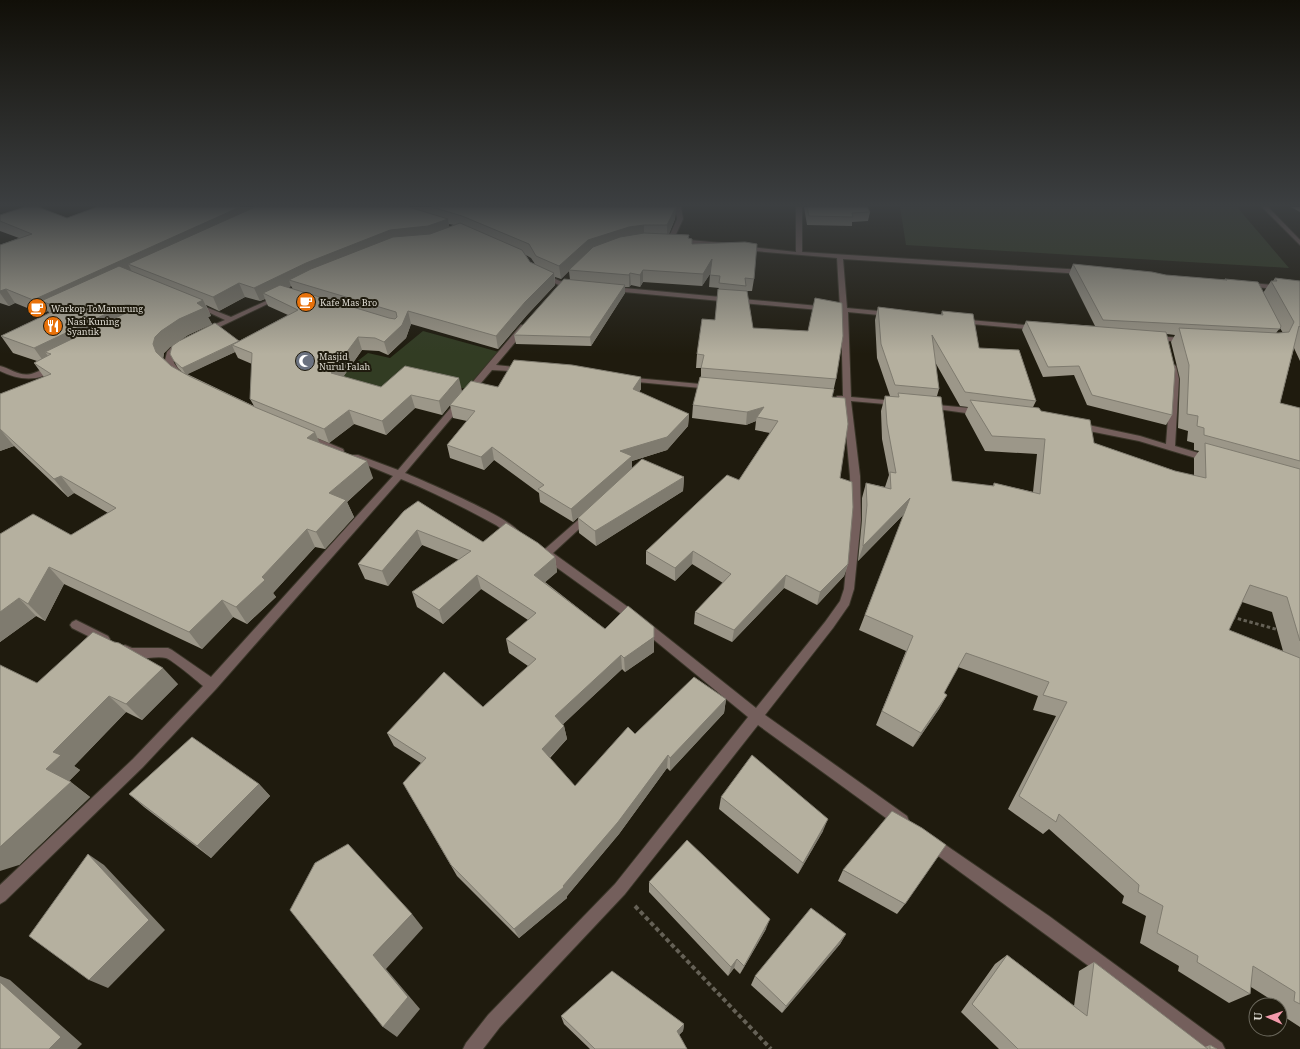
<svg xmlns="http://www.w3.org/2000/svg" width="1300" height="1049" viewBox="0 0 1300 1049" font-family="'Noto Serif',serif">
<rect width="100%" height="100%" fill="#1f1b0e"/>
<g fill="#323c23">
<path d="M 900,207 L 1237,207 L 1289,268 L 906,245 Z"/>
<path d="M 423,331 L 499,352 L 466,389 L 407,376 L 383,399 L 329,383 L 368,353 L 390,358 Z"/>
</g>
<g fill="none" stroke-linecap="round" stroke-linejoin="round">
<defs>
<g id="minor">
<path d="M 33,207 L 41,207 L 0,221 L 0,217 Z"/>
<path d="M 675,207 L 681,207 L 683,219 L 673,241 L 670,243 L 667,241 L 677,219 Z"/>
<path d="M 796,207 L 802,207 L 802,252 L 1083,270 L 1086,272 L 1083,274 L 843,259 L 847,308 L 889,312 L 893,314 L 889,316 L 848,312 L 851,397 L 896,401 L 900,403 L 896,405 L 851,401 L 860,476 L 861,520 L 854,589 L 849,605 L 833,628 L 765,715 L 907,816 L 909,821 L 907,826 L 902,828 L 897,826 L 758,725 L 625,894 L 500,1027 L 483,1049 L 463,1049 L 466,1043 L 488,1015 L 615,884 L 748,717 L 631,621 L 542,557 L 539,552 L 540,549 L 545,549 L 585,514 L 591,514 L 593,516 L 591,518 L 553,553 L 639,615 L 756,708 L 825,622 L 840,601 L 844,589 L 851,520 L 850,476 L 843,401 L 836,398 L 837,396 L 843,396 L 841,312 L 613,291 L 610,289 L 613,287 L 840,308 L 837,258 L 742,250 L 739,248 L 742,246 L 796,252 Z"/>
<path d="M 1262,207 L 1268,207 L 1300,240 L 1300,245 Z"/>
<path d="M 679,239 L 722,243 L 725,245 L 722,247 L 677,242 L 676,241 Z"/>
<path d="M 541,275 C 549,274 556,280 563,282 C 568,283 572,282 576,285 C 567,291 550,281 541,277 Z"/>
<path d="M 1252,283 L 1300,288 L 1300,292 L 1256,287 L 1257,290 L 1254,292 L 1252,291 L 1249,285 Z"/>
<path d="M 277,296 L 282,297 L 207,333 L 203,331 L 204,329 L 225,320 L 193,305 L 198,304 L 231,317 Z"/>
<path d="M 958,319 L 1037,326 L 1041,328 L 1037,330 L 961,323 L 958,323 Z"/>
<path d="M 521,325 L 527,325 L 528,327 L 496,365 L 522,368 L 525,368 L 525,372 L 492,370 L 405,473 C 424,481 511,518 519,532 L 518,535 C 510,537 502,529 496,525 C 465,508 433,492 401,479 L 216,689 L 143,767 L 5,901 L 0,904 L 0,885 L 133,759 L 203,686 C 196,680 172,660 166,658 C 153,654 127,666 119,650 L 121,647 L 125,645 L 132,648 L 168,648 L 172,650 L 211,677 L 393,476 L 352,459 L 350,457 L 352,455 L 358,455 L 398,470 Z"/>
<path d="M 1151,336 L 1186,338 L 1190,340 L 1186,342 L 1154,340 L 1151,340 Z"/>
<path d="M 175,343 L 178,343 L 182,345 L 173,356 L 174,363 L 182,374 L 178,376 L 172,372 L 165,360 L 167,352 Z"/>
<path d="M 1169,364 L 1172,364 L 1176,366 L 1179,379 L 1175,446 L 1212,457 L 1214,459 L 1212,461 L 1209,462 L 1139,441 L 1079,429 L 1075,426 L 1079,423 L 1140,436 L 1166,444 L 1171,379 L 1168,366 Z"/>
<path d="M 0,366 C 12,369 21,378 34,373 C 40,371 46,367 52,366 L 56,368 C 40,383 18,380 0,371 Z"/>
<path d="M 624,377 L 711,385 L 715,387 L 711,389 L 627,381 L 623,379 Z"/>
<path d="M 927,404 L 980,409 L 984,412 L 980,415 L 930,408 L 926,406 Z"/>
<path d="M 307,434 L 343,449 L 344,451 L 343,453 L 337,453 L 304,439 L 303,437 Z"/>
<path d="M 76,620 L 108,636 L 110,639 L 108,642 L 104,644 L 72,628 L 70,625 L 72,622 Z"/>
<path d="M 931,835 L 1049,916 L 1222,1043 L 1225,1049 L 1202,1049 L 926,847 L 924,842 L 926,837 Z"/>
</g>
</defs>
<use href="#minor" stroke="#3a3629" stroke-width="2"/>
<path stroke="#656156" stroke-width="3" stroke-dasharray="3.5 2.5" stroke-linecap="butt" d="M 1232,617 L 1279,630"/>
<path stroke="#656156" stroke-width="4" stroke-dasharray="4.5 3" stroke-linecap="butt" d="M 635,906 L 771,1049"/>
<use href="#minor" fill="#745f5c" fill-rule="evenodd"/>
</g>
<g fill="#9c9789" fill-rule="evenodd">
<path d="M 97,207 L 676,207 L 675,219 L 669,234 L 689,235 L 689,238 L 692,239 L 692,244 L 754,279 L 752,291 L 746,291 L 753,328 L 836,379 L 832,397 L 848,564 L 844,576 L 817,605 L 784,588 L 732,642 L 694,624 L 695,612 L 723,583 L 692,564 L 675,581 L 646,564 L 646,551 L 739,480 L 770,433 L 755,430 L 756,421 L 746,425 L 692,418 L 693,405 L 701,377 L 701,368 L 696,368 L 697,354 L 715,320 L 719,289 L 719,288 L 709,287 L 710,274 L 702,286 L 643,282 L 640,287 L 631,285 L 629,287 L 625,287 L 625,293 L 591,346 L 516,344 L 514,335 L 570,280 L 569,271 L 561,279 L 555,277 L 555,285 L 527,315 L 498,349 L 411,324 L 406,338 L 388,355 L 379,351 L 362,350 L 343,377 L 381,387 L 462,391 L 498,387 L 641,377 L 641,389 L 639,392 L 689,414 L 688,426 L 667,450 L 632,461 L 632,469 L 684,477 L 683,491 L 596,546 L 579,533 L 578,518 L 612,487 L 573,522 L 540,502 L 539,493 L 494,460 L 484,470 L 450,458 L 447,445 L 467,421 L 453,418 L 450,405 L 442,415 L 415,408 L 386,435 L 354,424 L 329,443 L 317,438 L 319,443 L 373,478 L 347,502 L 354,517 L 325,549 L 315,547 L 273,593 L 276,597 L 247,624 L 233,617 L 202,649 L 64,584 L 45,621 L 36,616 L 0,642 L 0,534 L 71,535 L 108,513 L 74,493 L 68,497 L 14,446 L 0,451 L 0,394 L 44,377 L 34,363 L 37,361 L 13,353 L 1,336 L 49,313 L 48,311 L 42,314 L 15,303 L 9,306 L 0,303 L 0,245 L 19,238 L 0,231 L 0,215 L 67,218 ZM 449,224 L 454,225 L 449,227 ZM 526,255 L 531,258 L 535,264 L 530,262 ZM 291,286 L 293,289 L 288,288 ZM 245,297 L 260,301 L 265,299 L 268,306 L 288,315 L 239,341 L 170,354 L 178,368 L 182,372 L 171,366 L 163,358 L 164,353 L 170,347 L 188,335 L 212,324 L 208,317 L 211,316 L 206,305 L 219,311 ZM 235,352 L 238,358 L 252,364 L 250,399 L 254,406 L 187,374 Z"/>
<path d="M 804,207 L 867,207 L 870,212 L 868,221 L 852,222 L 852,226 L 807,225 Z"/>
<path d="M 1291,207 L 1300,207 L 1300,212 Z"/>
<path d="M 1073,264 L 1166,275 L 1224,280 L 1225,279 L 1263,293 L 1271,281 L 1273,281 L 1275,278 L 1300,281 L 1300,361 L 1294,348 L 1280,403 L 1300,408 L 1300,1027 L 1280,1014 L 1280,1005 L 1272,1005 L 1273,1001 L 1251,987 L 1250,994 L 1229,1003 L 1178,971 L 1179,966 L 1140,943 L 1146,916 L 1122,903 L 1124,896 L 1049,829 L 1043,834 L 1008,809 L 1056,716 L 1033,710 L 1038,696 L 958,667 L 944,693 L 947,695 L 939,709 L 913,747 L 876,725 L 906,651 L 859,630 L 904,514 L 858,561 L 862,520 L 862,498 L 866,483 L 885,487 L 889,475 L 882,439 L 881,411 L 885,396 L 890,396 L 877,358 L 875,320 L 878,307 L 941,315 L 942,311 L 979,348 L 1036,401 L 1033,407 L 1094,443 L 1175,471 L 1194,476 L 1194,458 L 1199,451 L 1194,450 L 1194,443 L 1187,441 L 1188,431 L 1178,428 L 1180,379 L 1171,342 L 1175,335 L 1167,334 L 1172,415 L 1166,425 L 1087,405 L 1074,375 L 1043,377 L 1022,330 L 1026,321 L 1095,326 L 1069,274 ZM 1280,328 L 1283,333 L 1276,333 ZM 935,362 L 960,406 L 968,407 L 965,414 L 985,451 L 1037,454 L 1033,492 L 994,483 L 993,486 L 952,481 L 937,396 L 939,389 ZM 1242,602 L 1272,612 L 1283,651 L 1229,630 Z"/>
<path d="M 404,511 L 483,542 L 555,557 L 557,572 L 545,582 L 605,629 L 654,652 L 625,672 L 622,669 L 563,724 L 564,726 L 567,739 L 550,758 L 575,786 L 635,734 L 726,699 L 724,713 L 670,771 L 667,768 L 619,834 L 567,896 L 567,898 L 519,938 L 457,876 L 403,783 L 421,763 L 394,746 L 387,733 L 483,707 L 528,666 L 509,653 L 506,639 L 528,620 L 481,589 L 443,624 L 417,607 L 412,592 L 459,560 L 422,545 L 388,586 L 365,579 L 358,564 Z"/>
<path d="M 37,683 L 178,684 L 142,720 L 126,712 L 74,766 L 80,770 L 69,781 L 90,797 L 19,865 Z"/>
<path d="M 259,784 L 270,796 L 211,858 L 144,807 L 129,794 Z"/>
<path d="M 721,797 L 823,831 L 798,874 L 719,809 Z"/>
<path d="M 843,870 L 905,904 L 897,914 L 838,881 Z"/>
<path d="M 649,882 L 766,929 L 740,974 L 734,968 L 728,976 L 649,892 Z"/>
<path d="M 846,934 L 840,944 L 782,1013 L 751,985 L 755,976 Z"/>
<path d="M 1007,955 L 1074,1006 L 1079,971 L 1094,962 L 1205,1047 L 1210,1045 L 1217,1049 L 999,1049 L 961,1012 L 995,964 Z"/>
<path d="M 561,1016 L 684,1024 L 683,1031 L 679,1035 L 687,1049 L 590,1049 L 564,1024 Z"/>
</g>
<g fill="#7f7b6f">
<path d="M 240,207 L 272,207 L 128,264 L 132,272 L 41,301 L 48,311 L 42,314 L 33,300 Z"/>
<path d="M 676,207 L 675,219 L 667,238 L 667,225 Z"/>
<path d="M 448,219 L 450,232 L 289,280 L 291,286 L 270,296 L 263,293 L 265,299 L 260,301 L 254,288 L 306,263 L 390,230 Z"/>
<path d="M 644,225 L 644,238 L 569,270 L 569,271 L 561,279 L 559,266 L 588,240 L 629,227 Z"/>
<path d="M 712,259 L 712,271 L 702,286 L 703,274 Z"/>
<path d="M 643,270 L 643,282 L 640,287 L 640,275 Z"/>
<path d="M 554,273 L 555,285 L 527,315 L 498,349 L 496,336 L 525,302 Z"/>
<path d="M 630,273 L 631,285 L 629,287 L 629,275 Z"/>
<path d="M 239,283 L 245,297 L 219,311 L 213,297 Z"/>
<path d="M 625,285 L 625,293 L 591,346 L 590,337 Z"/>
<path d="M 6,289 L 15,303 L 9,306 L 0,293 L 0,291 Z"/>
<path d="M 203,300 L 211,316 L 208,317 L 212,324 L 188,335 L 170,347 L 164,353 L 163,361 L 156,352 L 153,344 L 155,337 L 161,331 L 197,303 Z"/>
<path d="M 125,305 L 134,321 L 45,352 L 52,361 L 46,365 L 34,348 Z"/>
<path d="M 408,311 L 411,324 L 406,338 L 388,355 L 384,342 Z"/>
<path d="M 358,337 L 362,350 L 336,387 L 331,373 Z"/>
<path d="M 240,341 L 232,345 L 235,352 L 186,375 L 182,368 Z"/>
<path d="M 641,377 L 641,389 L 633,402 L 633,389 Z"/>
<path d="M 459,378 L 462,391 L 442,415 L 439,401 Z"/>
<path d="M 411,395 L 415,408 L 386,435 L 382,421 Z"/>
<path d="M 764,407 L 757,417 L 756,421 L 746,425 L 747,412 Z"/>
<path d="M 349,410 L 354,424 L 329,443 L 324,429 Z"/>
<path d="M 689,414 L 688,426 L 667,450 L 632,461 L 632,469 L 573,522 L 571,509 L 620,451 Z"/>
<path d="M 0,429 L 14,446 L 0,451 Z"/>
<path d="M 315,432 L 322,449 L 307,438 Z"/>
<path d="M 492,447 L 494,460 L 484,470 L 481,457 Z"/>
<path d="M 367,461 L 373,478 L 347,502 L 354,517 L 325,549 L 316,532 L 329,493 Z"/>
<path d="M 61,476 L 74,493 L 68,497 L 54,479 Z"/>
<path d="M 684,477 L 683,491 L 596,546 L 595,531 Z"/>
<path d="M 910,498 L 905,513 L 858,561 L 863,546 Z"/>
<path d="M 307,529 L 315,547 L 273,593 L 276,597 L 247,624 L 236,607 L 262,577 Z"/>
<path d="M 417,530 L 422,545 L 388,586 L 382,571 Z"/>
<path d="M 693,551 L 692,564 L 675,581 L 675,568 Z"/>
<path d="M 555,557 L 557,572 L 537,589 L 534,575 Z"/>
<path d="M 848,564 L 844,576 L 817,605 L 820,592 Z"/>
<path d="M 49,567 L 64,584 L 45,621 L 28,604 Z"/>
<path d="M 477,575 L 481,589 L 443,624 L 439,610 Z"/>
<path d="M 786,575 L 784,588 L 732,642 L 734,630 Z"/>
<path d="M 19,598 L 36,616 L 0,642 L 0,612 Z"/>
<path d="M 222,600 L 233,617 L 202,649 L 189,632 Z"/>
<path d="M 654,637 L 654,652 L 625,672 L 624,658 Z"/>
<path d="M 621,655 L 622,669 L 558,729 L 555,716 Z"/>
<path d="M 163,668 L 178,684 L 142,720 L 126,704 Z"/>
<path d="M 947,695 L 939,709 L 913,747 L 921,733 Z"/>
<path d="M 109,696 L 126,712 L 74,766 L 80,770 L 66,784 L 46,769 L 53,752 Z"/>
<path d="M 726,699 L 724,713 L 670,771 L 670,758 Z"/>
<path d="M 564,726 L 567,739 L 545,762 L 542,749 Z"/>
<path d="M 668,755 L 667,768 L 619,834 L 567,896 L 567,898 L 519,938 L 514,929 L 563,886 Z"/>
<path d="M 71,782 L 90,797 L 19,865 L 0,871 L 0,847 Z"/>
<path d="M 259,784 L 270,796 L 211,858 L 197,846 Z"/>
<path d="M 828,819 L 823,831 L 798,874 L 803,863 Z"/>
<path d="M 88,854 L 104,865 L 165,930 L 108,988 L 89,980 Z"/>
<path d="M 412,914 L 423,928 L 386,969 L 420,1009 L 397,1037 L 383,1027 L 373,955 Z"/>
<path d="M 770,919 L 766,929 L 740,974 L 744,966 Z"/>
<path d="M 846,934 L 840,944 L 782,1013 L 786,1006 Z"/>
<path d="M 737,959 L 734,968 L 728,976 L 731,967 Z"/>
<path d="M 0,976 L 10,980 L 82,1044 L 77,1049 L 49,1049 L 0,982 Z"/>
<path d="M 684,1024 L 683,1031 L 676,1038 L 677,1031 Z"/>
</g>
<g fill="#b5b09f" stroke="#7f7b6f">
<path d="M 25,207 L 38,207 L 67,218 L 97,207 L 240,207 L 33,300 L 6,289 L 0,291 L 0,245 L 32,234 L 0,221 L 0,215 Z"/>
<path d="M 255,207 L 409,207 L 448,219 L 428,226 L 390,230 L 306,263 L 254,288 L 239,283 L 213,297 L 128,264 Z"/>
<path d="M 432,207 L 676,207 L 667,225 L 644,225 L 629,227 L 588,240 L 559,266 L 536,256 L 529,244 L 462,216 Z"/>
<path d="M 807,207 L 867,207 L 870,212 L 852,213 L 853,217 L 809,216 Z"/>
<path d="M 460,223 L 522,250 L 530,262 L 554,273 L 525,302 L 496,336 L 408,311 L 402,325 L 384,342 L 375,338 L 358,337 L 331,373 L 381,387 L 405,366 L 459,378 L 439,401 L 411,395 L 382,421 L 349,410 L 324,429 L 250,399 L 252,353 L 232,345 L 298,310 L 263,293 L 280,285 L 389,318 L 395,319 L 397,317 L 396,312 L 289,280 L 311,269 L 393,237 L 430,234 Z"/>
<path d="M 644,233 L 689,235 L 688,238 L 692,239 L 692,244 L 745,242 L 757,244 L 754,279 L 745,278 L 746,286 L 719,283 L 720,276 L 710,275 L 712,259 L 703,274 L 643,270 L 640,275 L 630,273 L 629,275 L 569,270 L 593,247 L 620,237 Z"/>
<path d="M 1073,264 L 1152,272 L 1166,275 L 1227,280 L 1225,279 L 1258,282 L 1281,326 L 1280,329 L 1103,320 Z"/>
<path d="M 119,266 L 203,300 L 197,303 L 204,308 L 179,319 L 161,331 L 155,337 L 153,344 L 156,352 L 171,366 L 189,376 L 257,408 L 315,432 L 307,438 L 367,461 L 329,493 L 346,500 L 316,532 L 307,529 L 262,577 L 265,580 L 236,607 L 222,600 L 189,632 L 49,567 L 28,604 L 19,598 L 0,612 L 0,534 L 33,514 L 71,535 L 116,508 L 61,476 L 54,479 L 0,429 L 0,394 L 51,374 L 34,363 L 51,354 L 45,352 L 134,309 L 134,307 L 130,305 L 125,305 L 34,348 L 1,336 L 60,308 L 41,301 Z"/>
<path d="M 1275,278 L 1300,281 L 1300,327 L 1299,326 L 1280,403 L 1300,408 L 1300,461 L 1204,435 L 1204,428 L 1197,426 L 1198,416 L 1187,414 L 1189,365 L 1179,328 L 1278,333 L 1289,332 L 1294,322 L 1271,281 L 1277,281 Z"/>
<path d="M 564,279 L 625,285 L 590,337 L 514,335 Z"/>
<path d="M 718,289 L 747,291 L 753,328 L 808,331 L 815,298 L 842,303 L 843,336 L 836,379 L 701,368 L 704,355 L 697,354 L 702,319 L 715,320 Z"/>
<path d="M 878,307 L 943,315 L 942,311 L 973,314 L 979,348 L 1019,350 L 1036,401 L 965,392 L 932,335 L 939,389 L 895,385 L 881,344 Z"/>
<path d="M 1026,321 L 1166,332 L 1175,369 L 1172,415 L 1092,395 L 1079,366 L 1048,367 Z"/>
<path d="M 215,323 L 239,341 L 182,368 L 174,361 L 170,354 L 172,346 L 179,341 Z"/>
<path d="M 514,360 L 572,365 L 641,377 L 633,389 L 689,414 L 667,437 L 620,451 L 632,456 L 571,509 L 538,489 L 544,485 L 492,447 L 481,457 L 447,445 L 475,411 L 450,405 L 471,381 L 498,387 Z"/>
<path d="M 700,377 L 834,389 L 832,397 L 845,398 L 848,424 L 840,478 L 852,482 L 853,507 L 848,564 L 820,592 L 786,575 L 734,630 L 695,612 L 731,574 L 693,551 L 675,568 L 646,551 L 727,475 L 739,480 L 778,421 L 757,417 L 764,407 L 747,412 L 693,405 Z"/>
<path d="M 898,393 L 941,397 L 952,481 L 994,486 L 994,483 L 1040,494 L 1045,439 L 992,436 L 970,400 L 1039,408 L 1041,411 L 1090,420 L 1094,443 L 1175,471 L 1206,478 L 1205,443 L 1300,469 L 1300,641 L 1287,597 L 1250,585 L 1229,630 L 1300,658 L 1300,1004 L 1294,1001 L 1295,992 L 1253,966 L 1250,994 L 1197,962 L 1198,956 L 1157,933 L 1163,906 L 1138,892 L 1139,885 L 1059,814 L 1056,822 L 1019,796 L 1067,702 L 1043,695 L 1049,682 L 966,653 L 944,693 L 947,695 L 921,733 L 882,711 L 913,636 L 865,615 L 910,498 L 863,546 L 867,505 L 866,483 L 891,489 L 890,472 L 896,473 L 887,424 L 885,396 L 899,397 Z"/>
<path d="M 642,459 L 684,477 L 595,531 L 578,518 Z"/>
<path d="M 418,501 L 483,542 L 506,523 L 538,543 L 555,557 L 534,575 L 605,629 L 628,606 L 654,627 L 654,637 L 624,658 L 621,655 L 555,716 L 564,726 L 542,749 L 575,786 L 628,727 L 635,734 L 694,677 L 726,699 L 670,758 L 668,755 L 618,822 L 563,886 L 564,887 L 514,929 L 451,865 L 403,783 L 426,758 L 387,733 L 444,672 L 483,707 L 536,659 L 506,639 L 536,613 L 477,575 L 439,610 L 412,592 L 471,551 L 417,530 L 382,571 L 358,564 L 404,511 Z"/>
<path d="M 93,632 L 114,642 L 119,643 L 163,668 L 126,704 L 109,696 L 53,752 L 61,755 L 46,769 L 71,782 L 0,847 L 0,665 L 37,683 Z"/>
<path d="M 192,737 L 259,784 L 197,846 L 129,794 Z"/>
<path d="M 752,755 L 828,819 L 803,863 L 721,797 Z"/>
<path d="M 892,811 L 922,828 L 946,845 L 905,904 L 843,870 Z"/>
<path d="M 687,840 L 770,919 L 744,966 L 737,959 L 731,967 L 649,882 Z"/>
<path d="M 348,844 L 412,914 L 373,955 L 408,997 L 383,1027 L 290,910 L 315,863 Z"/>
<path d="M 88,854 L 149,920 L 89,980 L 29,936 Z"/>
<path d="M 811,908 L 846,934 L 786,1006 L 755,976 Z"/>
<path d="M 1007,955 L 1087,1016 L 1094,962 L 1208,1049 L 1018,1049 L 972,1004 Z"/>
<path d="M 612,971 L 684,1024 L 677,1031 L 687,1049 L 595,1049 L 561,1016 Z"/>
<path d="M 0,982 L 61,1037 L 49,1049 L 0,1049 Z"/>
<path d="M 1210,1045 L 1217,1049 L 1210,1049 Z"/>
</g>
<linearGradient id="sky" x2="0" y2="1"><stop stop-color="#110f08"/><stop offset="0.58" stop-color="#3c3f41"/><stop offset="1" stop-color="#3c3f41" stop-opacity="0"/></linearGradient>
<rect width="1300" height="354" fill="url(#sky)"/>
<defs>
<symbol id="cafe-disc" viewBox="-11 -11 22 22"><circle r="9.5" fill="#e8710a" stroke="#1f1b0e"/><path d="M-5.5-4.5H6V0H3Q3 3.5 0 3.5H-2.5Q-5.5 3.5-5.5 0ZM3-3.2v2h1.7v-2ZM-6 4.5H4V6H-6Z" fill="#fff"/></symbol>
<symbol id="restaurant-disc" viewBox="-11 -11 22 22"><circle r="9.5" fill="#e8710a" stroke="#1f1b0e"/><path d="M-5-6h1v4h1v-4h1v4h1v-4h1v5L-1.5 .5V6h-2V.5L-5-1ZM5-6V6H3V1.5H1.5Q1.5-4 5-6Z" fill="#fff"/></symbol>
<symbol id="mosque-disc" viewBox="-11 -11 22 22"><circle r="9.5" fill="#6b7280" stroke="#1f1b0e"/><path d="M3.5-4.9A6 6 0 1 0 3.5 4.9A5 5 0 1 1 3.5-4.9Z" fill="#fff"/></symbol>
</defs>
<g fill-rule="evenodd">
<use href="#cafe-disc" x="295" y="291" width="22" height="22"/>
<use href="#cafe-disc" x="26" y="297" width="22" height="22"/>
<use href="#restaurant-disc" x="42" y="315" width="22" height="22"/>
<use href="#mosque-disc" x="294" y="350" width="22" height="22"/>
</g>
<g text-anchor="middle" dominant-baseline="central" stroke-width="4" stroke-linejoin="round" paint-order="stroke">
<g font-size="9" fill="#dedbd2" stroke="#1f1b0e" text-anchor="start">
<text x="320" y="302">Kafe Mas Bro</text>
<text x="51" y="308">Warkop ToManurung</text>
<text x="67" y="321">Nasi Kuning<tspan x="67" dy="10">Syantik</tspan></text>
<text x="319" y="356">Masjid<tspan x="319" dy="10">Nurul Falah</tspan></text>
</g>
</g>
<g transform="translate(1268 1017) rotate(273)"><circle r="19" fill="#1f1b0e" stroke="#6b685c"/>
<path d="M0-3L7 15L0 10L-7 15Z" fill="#f39aab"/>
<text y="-6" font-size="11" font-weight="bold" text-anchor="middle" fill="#dedbd2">U</text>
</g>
</svg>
